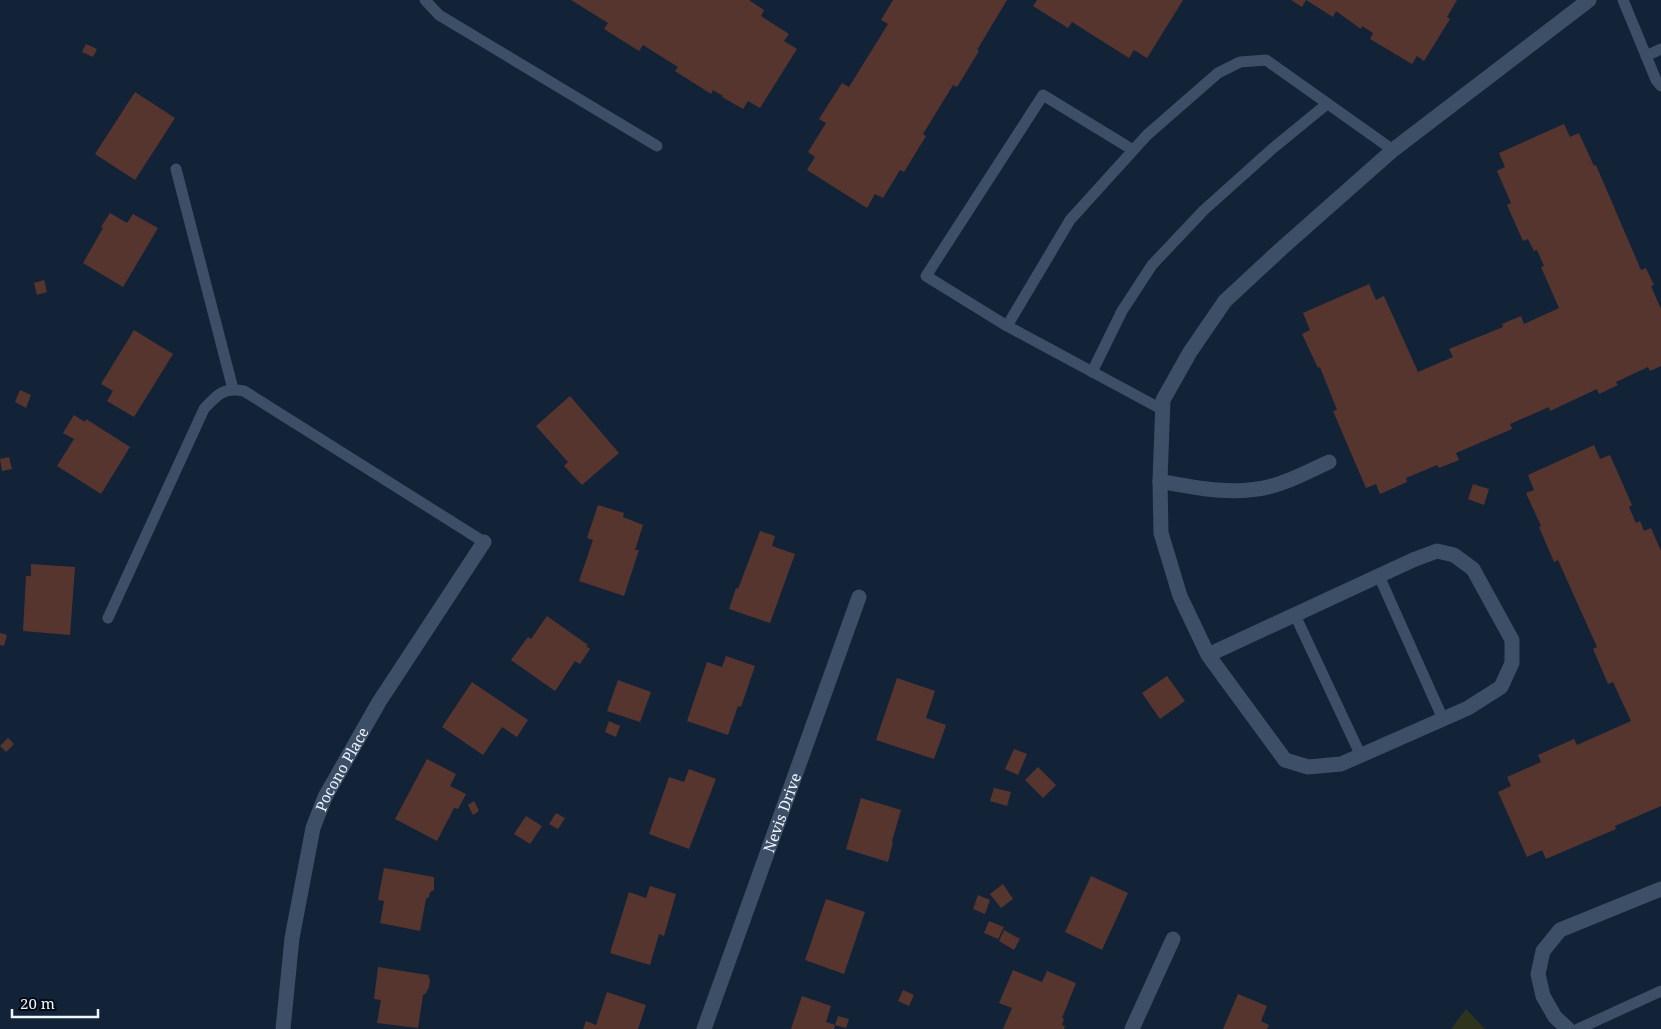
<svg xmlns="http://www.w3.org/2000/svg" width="1661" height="1029" viewBox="0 0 1661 1029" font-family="'Noto Serif',serif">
<rect width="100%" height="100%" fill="#122237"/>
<path fill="#2d331c" d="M 1466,1009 L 1485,1029 L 1451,1029 Z"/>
<g fill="#57352f">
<path d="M 571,0 L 749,0 L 764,10 L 761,16 L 789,34 L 784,41 L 797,49 L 760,108 L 748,101 L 743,109 L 722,97 L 723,96 L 713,90 L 711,94 L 675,71 L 678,67 L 643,45 L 639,51 L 604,29 L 608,23 Z"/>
<path d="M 893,0 L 1007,0 L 977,50 L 979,51 L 957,87 L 953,85 L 923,134 L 926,136 L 904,172 L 900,170 L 883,198 L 875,194 L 867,208 L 807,170 L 815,157 L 808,152 L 826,123 L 819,119 L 842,83 L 849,87 L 888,24 L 881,20 Z"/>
<path d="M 1037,0 L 1183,0 L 1147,58 L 1134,50 L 1129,58 L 1072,22 L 1068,28 L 1033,6 Z"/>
<path d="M 1291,0 L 1457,0 L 1447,17 L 1450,19 L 1424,61 L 1417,56 L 1412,64 L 1370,39 L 1373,33 L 1362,26 L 1361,29 L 1336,11 L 1333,17 L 1306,0 L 1302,7 Z"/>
<path d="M 86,44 L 97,49 L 93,57 L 82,52 Z"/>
<path d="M 135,92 L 175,118 L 135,180 L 95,154 Z"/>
<path d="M 1564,124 L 1570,137 L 1579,133 L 1594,166 L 1596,165 L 1641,270 L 1646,268 L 1654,285 L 1651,286 L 1661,309 L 1661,366 L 1650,371 L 1648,367 L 1616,382 L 1618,385 L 1599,394 L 1597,389 L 1550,411 L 1549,407 L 1510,424 L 1512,429 L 1456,453 L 1459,460 L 1439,468 L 1437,465 L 1406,478 L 1407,482 L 1380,494 L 1376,484 L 1366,488 L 1333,411 L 1337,410 L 1320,367 L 1318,368 L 1302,334 L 1310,330 L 1303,313 L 1369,284 L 1376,300 L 1384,296 L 1418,372 L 1453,357 L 1449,349 L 1503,327 L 1502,324 L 1521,316 L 1524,324 L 1559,308 L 1541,267 L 1544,266 L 1537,250 L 1534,251 L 1528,239 L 1523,241 L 1507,205 L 1511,203 L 1497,171 L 1505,167 L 1499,153 Z"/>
<path d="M 110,213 L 127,223 L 133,214 L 158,228 L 123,287 L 83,263 L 103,228 L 101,227 Z"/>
<path d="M 44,280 L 47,292 L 37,295 L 34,283 Z"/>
<path d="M 134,330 L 173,354 L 134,417 L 107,401 L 113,391 L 101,384 Z"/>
<path d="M 20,390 L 31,395 L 26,408 L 15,402 Z"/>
<path d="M 570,396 L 619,453 L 582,485 L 564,466 L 568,462 L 536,426 Z"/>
<path d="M 74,415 L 85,422 L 86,419 L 130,447 L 101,494 L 57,466 L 74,439 L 63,433 Z"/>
<path d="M 1594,445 L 1600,459 L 1610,455 L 1632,505 L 1629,507 L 1636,523 L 1640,521 L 1644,531 L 1651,528 L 1661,551 L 1661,806 L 1615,826 L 1616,829 L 1546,859 L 1542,850 L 1527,857 L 1498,792 L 1511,786 L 1507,777 L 1541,762 L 1538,755 L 1574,739 L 1577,745 L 1631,721 L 1613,682 L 1608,684 L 1593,649 L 1597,647 L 1558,560 L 1554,562 L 1539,527 L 1541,526 L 1526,493 L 1534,490 L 1528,475 Z"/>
<path d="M 9,457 L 12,469 L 2,471 L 0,459 Z"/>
<path d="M 1473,484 L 1489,489 L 1484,505 L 1468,499 Z"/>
<path d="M 598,505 L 624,513 L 623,517 L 643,525 L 635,550 L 639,550 L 624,596 L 579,581 L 593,540 L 587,538 Z"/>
<path d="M 760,531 L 775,536 L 772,546 L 795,554 L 770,623 L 729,609 L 736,588 L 738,589 Z"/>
<path d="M 31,564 L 75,567 L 70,635 L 23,631 L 26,576 L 31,576 Z"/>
<path d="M 547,616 L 588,645 L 586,646 L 590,649 L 580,664 L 575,661 L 555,691 L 511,660 L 528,637 L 531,639 Z"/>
<path d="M 0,633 L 7,635 L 4,646 L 0,645 Z"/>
<path d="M 726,656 L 755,666 L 741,707 L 738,706 L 728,735 L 687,721 L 707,662 L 722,667 Z"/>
<path d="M 1167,676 L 1185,701 L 1160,719 L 1142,693 Z"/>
<path d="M 897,678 L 935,691 L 926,718 L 946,725 L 934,759 L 876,740 Z"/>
<path d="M 618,680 L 651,692 L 640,722 L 607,711 Z"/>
<path d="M 472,682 L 528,720 L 517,737 L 502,727 L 483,755 L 442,727 Z"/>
<path d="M 609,721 L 620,726 L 616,737 L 605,732 Z"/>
<path d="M 8,738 L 14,744 L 6,752 L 0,746 Z"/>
<path d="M 1014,749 L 1027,754 L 1018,775 L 1005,769 Z"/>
<path d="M 427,759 L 456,774 L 450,786 L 466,794 L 458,809 L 454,808 L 437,841 L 395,819 Z"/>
<path d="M 1038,767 L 1056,785 L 1043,798 L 1025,780 Z"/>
<path d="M 689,769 L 716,779 L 689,849 L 649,834 L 669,777 L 684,782 Z"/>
<path d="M 994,788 L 1011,792 L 1007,806 L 990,801 Z"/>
<path d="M 861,798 L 901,810 L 892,841 L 893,842 L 888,862 L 846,849 Z"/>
<path d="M 474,801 L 479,811 L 473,815 L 468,805 Z"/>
<path d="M 556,813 L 565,818 L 558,829 L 549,824 Z"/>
<path d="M 526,816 L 542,826 L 530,844 L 514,834 Z"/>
<path d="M 384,868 L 434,877 L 434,890 L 430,892 L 429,897 L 426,899 L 420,931 L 380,923 L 384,901 L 378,900 Z"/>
<path d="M 1091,876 L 1128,893 L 1102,950 L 1065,932 Z"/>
<path d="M 1003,884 L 1013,899 L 1001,908 L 990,894 Z"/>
<path d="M 650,886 L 676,894 L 664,936 L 659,934 L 650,965 L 610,953 L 629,892 L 646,898 Z"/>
<path d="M 978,895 L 990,900 L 985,914 L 973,909 Z"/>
<path d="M 826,899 L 865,912 L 844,974 L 805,960 Z"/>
<path d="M 989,921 L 1004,927 L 998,939 L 984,933 Z"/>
<path d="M 1004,930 L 1020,939 L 1014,950 L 999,941 Z"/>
<path d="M 378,967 L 428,975 L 430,980 L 429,987 L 426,993 L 423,995 L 418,1028 L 377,1023 L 381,1000 L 374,999 Z"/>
<path d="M 1013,970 L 1042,982 L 1047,971 L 1076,983 L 1062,1018 L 1064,1019 L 1062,1025 L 1065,1026 L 1064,1029 L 1003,1029 L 1012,1008 L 999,1003 Z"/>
<path d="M 903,990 L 914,995 L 909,1006 L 898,1001 Z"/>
<path d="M 607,992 L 646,1005 L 638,1029 L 583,1029 L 586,1021 L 596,1025 Z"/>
<path d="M 1238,994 L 1267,1006 L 1261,1021 L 1269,1025 L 1267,1029 L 1223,1029 Z"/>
<path d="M 802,996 L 831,1006 L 826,1022 L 835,1025 L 834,1029 L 791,1029 Z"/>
<path d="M 838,1016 L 849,1019 L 846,1028 L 835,1025 Z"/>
</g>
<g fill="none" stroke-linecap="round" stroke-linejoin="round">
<g stroke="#3d4e67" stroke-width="11">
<path d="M 425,0 L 439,15 L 657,146"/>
<path d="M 1623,0 L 1656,80 L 1661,86"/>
<path d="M 1646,56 L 1661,49"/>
<path d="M 176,169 L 233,389"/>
<path d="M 1007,326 L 926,276 L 1043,95 L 1133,150"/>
<path d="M 1092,372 L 1122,311 L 1152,265 L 1204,210 L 1272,149 L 1327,104"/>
<path d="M 1163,410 L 1007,326 L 1070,220 L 1147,135 L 1218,73 L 1240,62 L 1266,60 L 1393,150"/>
<path d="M 1379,576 L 1443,719"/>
<path d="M 1295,615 L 1361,756"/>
<path d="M 108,618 L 204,409 C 217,395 223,387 244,391 L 484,542"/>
<path d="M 1578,1029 L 1661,991"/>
</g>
<g stroke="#3d4e67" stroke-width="15">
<path d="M 1160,481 C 1196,488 1236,496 1272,486 C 1291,481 1311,470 1329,462"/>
<path d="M 1208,655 L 1413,560 L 1437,551 L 1454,555 L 1473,569 L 1512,640 L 1512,663 L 1501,687 L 1468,708 L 1341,764 L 1308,767 L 1285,760 L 1208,655 L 1180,596 L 1161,533 L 1160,481 L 1163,400 L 1190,352 L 1225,301 L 1281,249 L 1393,150 L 1589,0"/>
<path id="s1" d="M 283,1029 L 292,938 L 313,828 L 325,797 L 379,702 L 484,542"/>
<path id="s2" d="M 704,1029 L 859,597"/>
<path d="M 1132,1029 L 1173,939"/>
<path d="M 1568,1029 L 1555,1017 L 1543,996 L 1538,974 L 1543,951 L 1560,930 L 1661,889"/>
</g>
</g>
<g text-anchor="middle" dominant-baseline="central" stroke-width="4.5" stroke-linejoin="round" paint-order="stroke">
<g font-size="15" fill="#eef5fe" stroke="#050b14">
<text stroke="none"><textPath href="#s1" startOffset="269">Pocono Place</textPath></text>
<text stroke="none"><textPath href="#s2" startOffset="230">Nevis Drive</textPath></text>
</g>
</g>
<path d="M12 1009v8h86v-8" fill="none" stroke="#eef5fe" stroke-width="2.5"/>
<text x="20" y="1009" font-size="15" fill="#eef5fe" stroke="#050b14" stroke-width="4" paint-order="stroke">20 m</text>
</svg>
